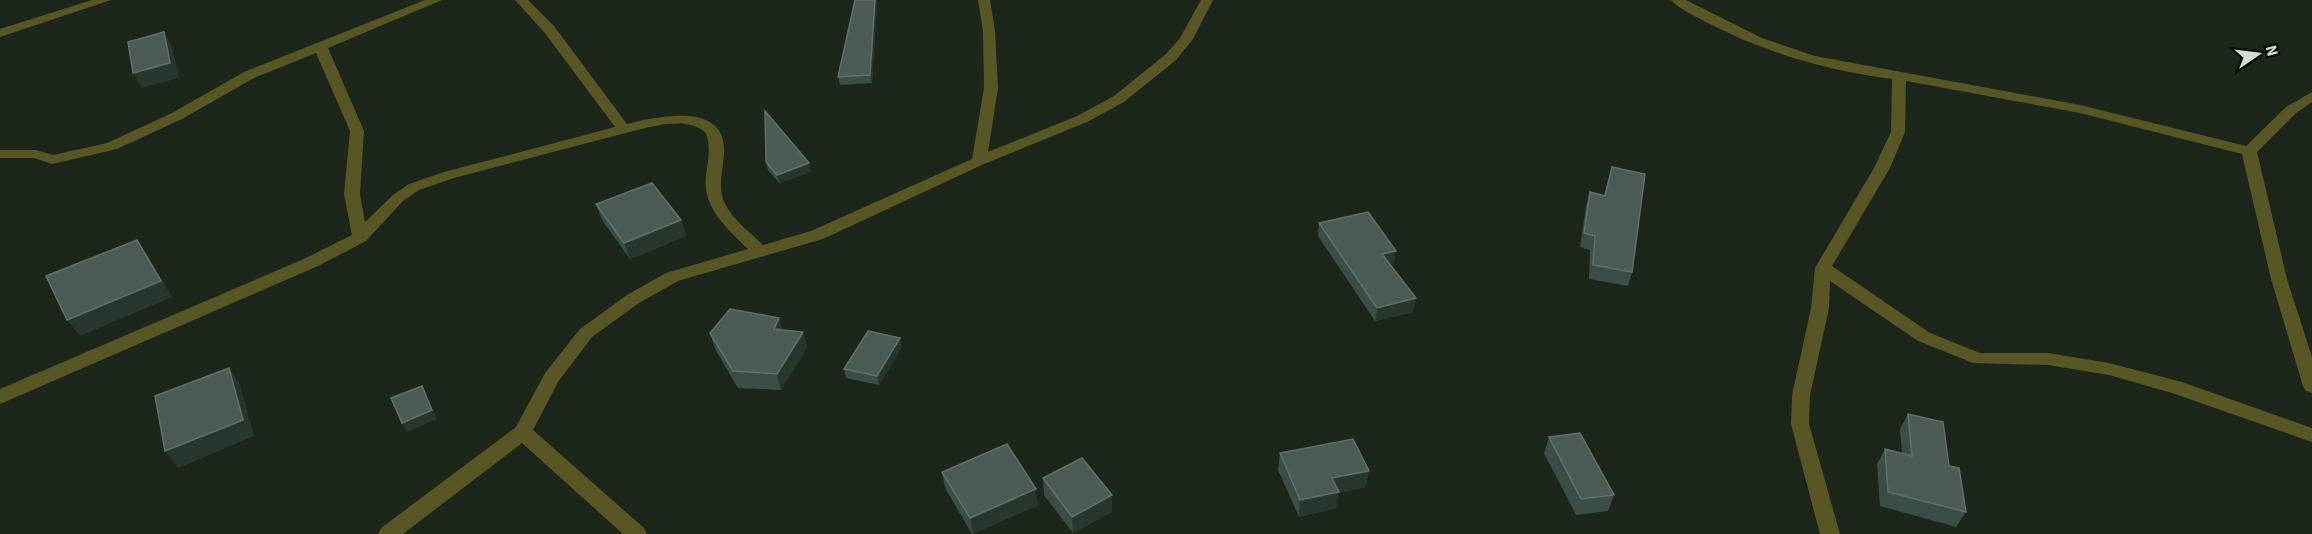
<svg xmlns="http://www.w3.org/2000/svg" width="2312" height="534" viewBox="0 0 2312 534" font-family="'Source Sans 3',sans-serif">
<rect width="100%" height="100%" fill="#1c261a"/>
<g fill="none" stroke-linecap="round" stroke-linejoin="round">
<g fill="#585624" fill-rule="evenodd">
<path d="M 92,0 L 111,0 L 0,37 L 0,29 Z"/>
<path d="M 425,0 L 442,0 L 328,48 L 364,131 L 360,194 L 365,222 L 393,195 L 409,184 L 444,172 L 615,127 L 544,32 L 515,0 L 528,0 L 554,26 L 627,124 C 659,116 728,101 724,154 C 723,170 717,188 725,204 C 733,220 751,233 763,245 L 811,231 L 972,159 L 984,88 L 983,31 L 978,0 L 990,0 L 995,31 L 998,88 L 988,152 L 1077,116 L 1114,96 L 1166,54 L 1180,38 L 1201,0 L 1213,0 L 1193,39 L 1176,60 L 1124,102 L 1087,122 L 984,164 L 823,239 L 678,281 L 639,303 L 592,337 L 558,382 L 533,430 L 644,528 L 647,534 L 623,534 L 522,443 L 403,534 L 378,534 L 381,528 L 516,427 L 545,373 L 580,329 L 627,295 L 666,273 L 748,249 C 727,228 702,208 706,175 C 708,160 711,148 706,133 C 688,117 659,125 637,130 L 454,178 L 419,190 L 403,201 L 366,241 L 318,266 L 0,404 L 0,389 L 306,258 L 352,235 L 344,194 L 350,131 L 316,53 L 254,78 L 182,119 L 117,149 L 52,164 L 34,158 L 0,158 L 0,150 L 36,150 L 53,155 L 107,143 L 172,113 L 244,72 Z"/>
<path d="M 1671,0 L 1686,0 L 1762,38 L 1815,56 L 2080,105 L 2246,146 L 2286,107 L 2312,92 L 2312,102 L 2296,113 L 2257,152 L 2287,279 L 2312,357 L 2312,393 L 2306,391 L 2303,386 L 2271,279 L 2242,154 L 2080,113 L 1906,81 L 1905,132 L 1890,168 L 1832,266 L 1930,333 L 1980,353 L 2048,353 L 2109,363 L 2182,382 L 2312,428 L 2312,442 L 2172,393 L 2109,375 L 2048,365 L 1973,363 L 1918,341 L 1830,281 L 1829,308 L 1810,395 L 1809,424 L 1840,534 L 1820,534 L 1791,424 L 1792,395 L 1811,308 L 1815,268 L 1874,168 L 1891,132 L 1892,79 C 1826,70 1765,53 1706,22 C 1695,16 1679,9 1671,0 Z"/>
</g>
</g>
<g fill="#3b4d47">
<path d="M 855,0 L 877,0 L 872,83 L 840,85 L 838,77 Z"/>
<path d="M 766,162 L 809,163 L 811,172 L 779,183 L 768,170 Z"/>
<path d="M 1612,167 L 1632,272 L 1628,286 L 1589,279 L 1590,250 L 1580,247 L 1586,206 L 1590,192 L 1604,195 Z"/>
<path d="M 596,204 L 681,220 L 686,236 L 630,259 L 602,220 Z"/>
<path d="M 1319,223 L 1394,264 L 1391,265 L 1413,312 L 1375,321 L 1318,236 Z"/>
<path d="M 779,318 L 782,330 L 803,332 L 807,348 L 781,390 L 738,388 L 715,349 L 710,333 Z"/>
<path d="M 902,347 L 879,385 L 846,378 L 844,369 Z"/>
<path d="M 1908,414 L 1949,466 L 1966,512 L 1956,527 L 1880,506 L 1877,464 L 1885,449 L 1902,454 L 1900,429 Z"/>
<path d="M 1549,437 L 1614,495 L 1608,511 L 1576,515 L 1544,453 Z"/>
<path d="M 1280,453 L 1366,487 L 1338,493 L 1336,508 L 1299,517 L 1278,470 Z"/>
<path d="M 942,472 L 1038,505 L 972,534 L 945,488 Z"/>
<path d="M 1043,478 L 1112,512 L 1073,533 L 1044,495 Z"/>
</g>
<g fill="#27372e">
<path d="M 875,0 L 877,0 L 872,83 L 870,75 Z"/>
<path d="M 164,32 L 172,47 L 179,78 L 142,88 L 133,73 Z"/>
<path d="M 809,163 L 811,172 L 779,183 L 777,175 Z"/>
<path d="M 681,220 L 686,236 L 630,259 L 624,243 Z"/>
<path d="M 137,240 L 148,256 L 172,297 L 80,336 L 67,320 Z"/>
<path d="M 1396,251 L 1394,264 L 1380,267 L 1382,254 Z"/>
<path d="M 1416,298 L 1413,312 L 1375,321 L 1377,308 Z"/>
<path d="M 779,318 L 784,334 L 774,329 Z"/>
<path d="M 803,332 L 807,348 L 781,390 L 777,374 Z"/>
<path d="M 900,338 L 902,347 L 879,385 L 877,376 Z"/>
<path d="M 229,368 L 240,384 L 254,436 L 178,468 L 165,451 Z"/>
<path d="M 422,386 L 437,419 L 407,432 L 402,423 Z"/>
<path d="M 1369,471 L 1366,487 L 1338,493 L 1336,508 L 1299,517 L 1300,500 L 1332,478 Z"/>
<path d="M 1036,489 L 1038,505 L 973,534 L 970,518 Z"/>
<path d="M 1112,495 L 1112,512 L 1073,533 L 1072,517 Z"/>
</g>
<g fill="#4b5c56" stroke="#61706a" stroke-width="1.5">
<path d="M 855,0 L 875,0 L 870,75 L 838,77 Z"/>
<path d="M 164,32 L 170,63 L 133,73 L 128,42 Z"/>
<path d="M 765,111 L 809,163 L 777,175 L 766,162 Z"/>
<path d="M 1612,167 L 1645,174 L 1632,272 L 1593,265 L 1595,236 L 1584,233 L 1590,192 L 1605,196 Z"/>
<path d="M 652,183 L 681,220 L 624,243 L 596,204 Z"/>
<path d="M 1368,212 L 1396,251 L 1382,254 L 1416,298 L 1377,308 L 1319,223 Z"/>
<path d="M 137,240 L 161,281 L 67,320 L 46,276 Z"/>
<path d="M 730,309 L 779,318 L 774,329 L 803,332 L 777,374 L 733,371 L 710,333 Z"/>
<path d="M 868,331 L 900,338 L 877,376 L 844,369 Z"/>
<path d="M 229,368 L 243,420 L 165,451 L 155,396 Z"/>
<path d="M 422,386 L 432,410 L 402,423 L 391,398 Z"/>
<path d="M 1908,414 L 1943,422 L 1949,466 L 1959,468 L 1966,512 L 1888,492 L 1885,449 L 1912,456 Z"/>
<path d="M 1580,433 L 1614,495 L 1581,499 L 1549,437 Z"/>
<path d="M 1353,439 L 1369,471 L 1332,478 L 1339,492 L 1300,500 L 1280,453 Z"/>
<path d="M 1007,444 L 1036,489 L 970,518 L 942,472 Z"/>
<path d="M 1082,458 L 1112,495 L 1072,517 L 1043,478 Z"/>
</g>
<g transform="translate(2258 54) rotate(76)" stroke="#0a0e08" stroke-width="4.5" paint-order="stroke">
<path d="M0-4.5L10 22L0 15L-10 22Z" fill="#d5dcd4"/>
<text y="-9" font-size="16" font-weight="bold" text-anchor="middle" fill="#d5dcd4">N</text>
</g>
</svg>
